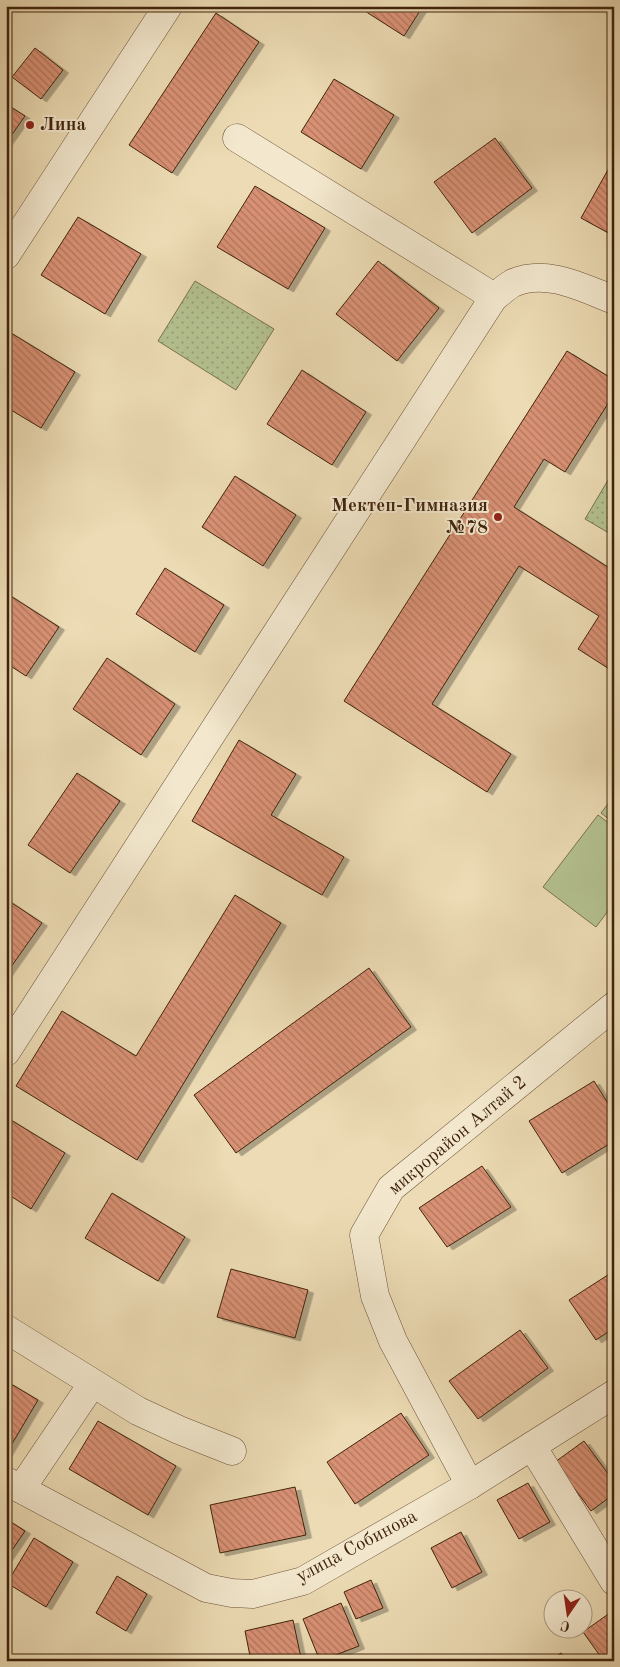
<svg xmlns="http://www.w3.org/2000/svg" width="620" height="1667" viewBox="0 0 620 1667" font-family="'Old Standard TT',serif">
<defs>
<pattern id="park-dots" width="8" height="8" patternUnits="userSpaceOnUse" patternTransform="scale(1.25)"><rect width="8" height="8" fill="#b4c190"/><path d="M2 2h.1M6 6h.1" fill="none" stroke="#949d74" stroke-width="1.8" stroke-linecap="round"/></pattern>
<pattern id="building-back-hatch" width="6" height="6" patternUnits="userSpaceOnUse" patternTransform="scale(1.25)"><rect width="6" height="6" fill="#d99174"/><path d="M-1 5l2 2M0 0l6 6M5-1l2 2" fill="none" stroke="#b1765e"/></pattern>
<filter id="shadow"><feDropShadow dx="5.5" dy="3" stdDeviation="0" flood-color="#0004"/></filter>
</defs>
<rect width="100%" height="100%" fill="#ecdbb4"/>
<filter id="stains"><feTurbulence type="fractalNoise" baseFrequency=".004" numOctaves="4"/><feColorMatrix values="0 0 0 0 .2 0 0 0 0 .09 0 0 0 0 .02 0 0 0 .5 -.17"/></filter>
<radialGradient id="worn" r=".72"><stop offset=".6" stop-color="#630" stop-opacity="0"/><stop offset="1" stop-color="#630" stop-opacity=".3"/></radialGradient>
<g fill="url(#park-dots)" stroke="#7a724e">
<path d="M 195,281 L 274,329 L 236,390 L 158,341 Z"/>
<path d="M 614,470 L 614,536 L 585,519 Z"/>
</g>
<g fill="#b4c190" stroke="#7a724e">
<path d="M 614,796 L 614,823 L 601,813 Z"/>
<path d="M 598,815 L 614,827 L 614,903 L 596,927 L 543,887 Z"/>
</g>
<g fill="url(#building-back-hatch)" stroke="#40240d" filter="url(#shadow)">
<path d="M 357,6 L 423,6 L 404,36 Z"/>
<path d="M 216,13 L 259,42 L 172,173 L 129,145 Z"/>
<path d="M 35,48 L 63,70 L 41,99 L 12,77 Z"/>
<path d="M 334,79 L 394,115 L 361,169 L 301,132 Z"/>
<path d="M 6,104 L 25,116 L 6,143 Z"/>
<path d="M 495,138 L 532,188 L 472,233 L 434,182 Z"/>
<path d="M 614,159 L 614,236 L 581,218 Z"/>
<path d="M 255,186 L 325,228 L 288,289 L 217,247 Z"/>
<path d="M 78,217 L 141,254 L 105,314 L 41,275 Z"/>
<path d="M 378,261 L 439,308 L 397,361 L 336,314 Z"/>
<path d="M 6,330 L 75,372 L 41,428 L 6,407 Z"/>
<path d="M 567,351 L 614,380 L 614,394 L 565,472 L 544,459 L 514,507 L 614,571 L 614,672 L 578,649 L 599,616 L 519,566 L 432,704 L 511,754 L 487,792 L 344,701 Z"/>
<path d="M 302,370 L 366,412 L 332,465 L 267,424 Z"/>
<path d="M 235,476 L 296,515 L 263,566 L 202,527 Z"/>
<path d="M 165,568 L 224,605 L 195,652 L 136,614 Z"/>
<path d="M 6,593 L 59,627 L 26,676 L 6,663 Z"/>
<path d="M 107,658 L 175,704 L 141,755 L 73,709 Z"/>
<path d="M 239,740 L 296,774 L 271,815 L 344,857 L 322,895 L 192,821 Z"/>
<path d="M 77,773 L 120,801 L 70,873 L 28,845 Z"/>
<path d="M 235,895 L 281,923 L 137,1160 L 16,1086 L 62,1011 L 136,1056 Z"/>
<path d="M 6,899 L 42,923 L 6,974 Z"/>
<path d="M 369,968 L 411,1027 L 236,1153 L 194,1095 Z"/>
<path d="M 594,1081 L 614,1113 L 614,1141 L 562,1173 L 529,1121 Z"/>
<path d="M 6,1117 L 65,1153 L 31,1209 L 6,1193 Z"/>
<path d="M 482,1166 L 511,1207 L 447,1247 L 419,1208 Z"/>
<path d="M 112,1193 L 185,1237 L 158,1281 L 85,1238 Z"/>
<path d="M 231,1269 L 308,1290 L 295,1338 L 217,1317 Z"/>
<path d="M 614,1271 L 614,1328 L 596,1340 L 569,1300 Z"/>
<path d="M 520,1330 L 548,1368 L 478,1419 L 449,1381 Z"/>
<path d="M 6,1381 L 38,1400 L 6,1454 Z"/>
<path d="M 401,1413 L 429,1455 L 355,1504 L 327,1462 Z"/>
<path d="M 98,1421 L 176,1466 L 148,1515 L 69,1469 Z"/>
<path d="M 584,1441 L 614,1482 L 614,1494 L 591,1511 L 555,1462 Z"/>
<path d="M 528,1483 L 550,1522 L 519,1539 L 497,1500 Z"/>
<path d="M 295,1487 L 306,1535 L 220,1553 L 210,1505 Z"/>
<path d="M 6,1519 L 25,1531 L 6,1559 Z"/>
<path d="M 461,1532 L 482,1572 L 452,1588 L 431,1548 Z"/>
<path d="M 34,1538 L 73,1562 L 46,1607 L 7,1583 Z"/>
<path d="M 117,1576 L 147,1594 L 126,1631 L 96,1613 Z"/>
<path d="M 371,1580 L 383,1608 L 356,1619 L 344,1592 Z"/>
<path d="M 341,1603 L 359,1646 L 320,1661 L 303,1619 Z"/>
<path d="M 614,1610 L 614,1652 L 603,1660 L 583,1632 Z"/>
<path d="M 293,1620 L 301,1658 L 287,1661 L 251,1661 L 245,1631 Z"/>
<path d="M 561,1653 L 567,1661 L 549,1661 Z"/>
</g>
<g fill="none" stroke-linecap="round" stroke-linejoin="round">
<defs>
<g id="minor">
<path d="M 237,138 L 494,297"/>
<path d="M 6,255 L 168,6"/>
<path d="M 6,1052 L 494,297 C 500,293 506,287 513,283 C 546,268 583,288 614,300"/>
<path d="M 6,1329 L 138,1411 L 179,1430 L 232,1451"/>
<path d="M 532,1446 L 614,1581"/>
<path d="M 6,1481 L 206,1588 L 232,1593 L 253,1594 L 303,1581 L 470,1485 L 614,1394"/>
<path d="M 470,1485 L 393,1341 L 375,1296 L 364,1235 L 391,1188 L 614,1006"/>
<path d="M 21,1489 L 92,1384"/>
</g>
</defs>
<use href="#minor" stroke="#6b5237" stroke-width="29"/>
<use href="#minor" stroke="#f3e8ce" stroke-width="28"/>
</g>
<g fill="#8f2418" stroke="#f3e8ce" stroke-width="2">
<circle cx="30" cy="125" r="5"/>
<circle cx="498" cy="517" r="5"/>
</g>
<g text-anchor="middle" dominant-baseline="central" stroke-width="4" stroke-linejoin="round" paint-order="stroke">
<g font-size="19" font-weight="bold" fill="#40240d" stroke="#f3e8ce" text-anchor="start">
<text x="40" y="125">Лина</text>
<text x="488" y="506" text-anchor="end">Мектеп-Гимназия<tspan x="488" dy="22">№78</tspan></text>
</g>
<g font-size="19" fill="#40240d" stroke="#f3e8ce">
<text transform="translate(458 1136) rotate(-40)">микрорайон Алтай 2</text>
<text transform="translate(357 1547) rotate(-28)">улица Собинова</text>
</g>
</g>
<rect width="620" height="1667" fill="none" stroke="#ecdbb4" stroke-width="25"/>
<rect x="8" y="8" width="605" height="1652" fill="none" stroke="#40240d" stroke-width="2.5"/>
<rect x="12" y="12" width="595" height="1642" fill="none" stroke="#40240d"/>
<g transform="translate(568 1614) rotate(193)"><circle r="24" fill="#f3e8ce" stroke="#ab9a81"/>
<path d="M0-4L9 19L0 12L-9 19Z" fill="#8f2418"/>
<text y="-8" font-size="14" font-weight="bold" text-anchor="middle" fill="#40240d">С</text>
</g>
<rect width="100%" height="100%" filter="url(#stains)"/>
<rect width="100%" height="100%" fill="url(#worn)"/>
</svg>
